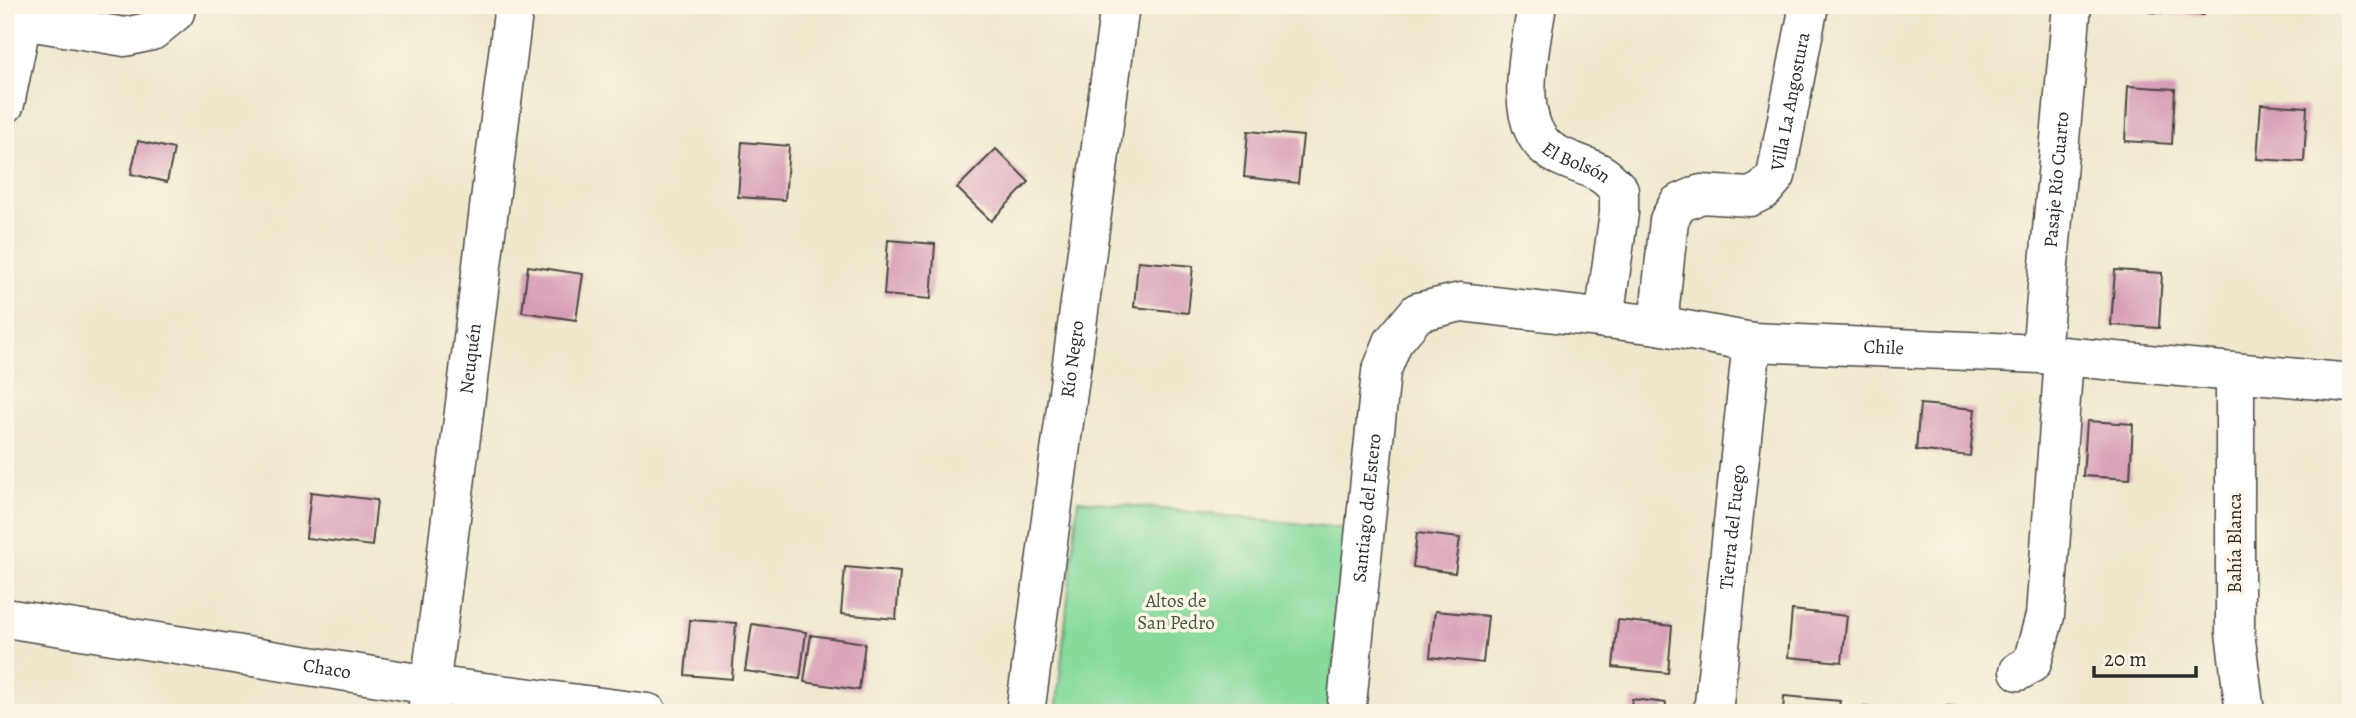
<svg xmlns="http://www.w3.org/2000/svg" width="2356" height="718" viewBox="0 0 2356 718" font-family="Alegreya,serif">
<rect width="100%" height="100%" fill="#fcf5e5"/>
<filter id="ink" filterUnits="userSpaceOnUse"><feTurbulence type="fractalNoise" baseFrequency=".0143" numOctaves="2"/><feDisplacementMap in="SourceGraphic" scale="14" xChannelSelector="R" yChannelSelector="G"/><feConvolveMatrix kernelMatrix="1 2 1 2 8 2 1 2 1" color-interpolation-filters="sRGB"/></filter>
<filter id="wash" filterUnits="userSpaceOnUse"><feTurbulence type="fractalNoise" baseFrequency=".00686" numOctaves="4" result="noise"/><feDisplacementMap in="SourceGraphic" scale="28" xChannelSelector="R" yChannelSelector="G"/><feGaussianBlur stdDeviation="1.57" result="paint"/><feColorMatrix in="noise" values="0 0 0 0 0 0 0 0 0 0 0 0 0 0 0 0 0 1.4 0 .05"/><feComposite in="paint" operator="in"/></filter>
<g filter="url(#wash)">
<rect width="100%" height="100%" fill="#efe8cd"/>
<path fill="#85da9c" stroke="#588264" stroke-width="2" d="M 1078,500 L 1348,529 L 1329,713 L 1056,713 Z"/>
<g id="blocks">
<g fill="#d79db7">
<path d="M 2149,5 L 2204,5 L 2204,15 L 2149,12 Z"/>
<path d="M 2128,86 L 2175,89 L 2172,144 L 2125,141 Z"/>
<path d="M 2261,104 L 2307,107 L 2304,162 L 2257,159 Z"/>
<path d="M 1248,131 L 1303,136 L 1298,183 L 1244,177 Z"/>
<path d="M 138,141 L 174,149 L 167,182 L 131,174 Z"/>
<path d="M 742,142 L 789,146 L 785,200 L 738,197 Z"/>
<path d="M 996,149 L 1029,182 L 991,221 L 957,188 Z"/>
<path d="M 888,240 L 935,244 L 931,299 L 884,295 Z"/>
<path d="M 1138,261 L 1193,266 L 1188,313 L 1134,307 Z"/>
<path d="M 528,266 L 583,274 L 576,320 L 522,312 Z"/>
<path d="M 2115,270 L 2162,273 L 2159,328 L 2111,325 Z"/>
<path d="M 1920,404 L 1975,409 L 1970,456 L 1916,450 Z"/>
<path d="M 2087,421 L 2133,424 L 2130,479 L 2083,476 Z"/>
<path d="M 311,492 L 377,500 L 372,546 L 306,538 Z"/>
<path d="M 1417,533 L 1460,538 L 1455,573 L 1413,567 Z"/>
<path d="M 845,567 L 900,572 L 896,619 L 841,614 Z"/>
<path d="M 1792,610 L 1847,616 L 1842,662 L 1788,657 Z"/>
<path d="M 1435,611 L 1488,616 L 1483,663 L 1430,657 Z"/>
<path d="M 690,620 L 736,623 L 732,679 L 685,675 Z"/>
<path d="M 1618,620 L 1672,626 L 1668,673 L 1613,667 Z"/>
<path d="M 752,624 L 806,632 L 800,679 L 745,671 Z"/>
<path d="M 811,635 L 865,643 L 859,690 L 804,682 Z"/>
<path d="M 1784,696 L 1840,701 L 1838,713 L 1783,713 Z"/>
<path d="M 1632,699 L 1666,703 L 1665,713 L 1630,713 Z"/>
<path d="M 1947,706 L 1996,711 L 1996,713 L 1946,713 Z"/>
<path d="M 1864,707 L 1906,711 L 1906,713 L 1863,713 Z"/>
</g>
</g>
</g>
<g filter="url(#ink)">
<use href="#blocks" fill-opacity="0" stroke="#484743" stroke-width="2"/>
<g fill="none" stroke-linecap="round" stroke-linejoin="round">
<defs>
<g id="minor">
<path id="s1" d="M 1537,5 C 1531,46 1509,127 1554,153 C 1569,162 1588,165 1603,175 C 1609,179 1614,185 1619,190 L 1619,213 L 1604,319"/>
<path d="M 5,104 L 22,20 L 125,37 L 152,31 L 175,12 L 177,5"/>
<path id="s2" d="M 1658,325 L 1669,220 L 1678,204 L 1701,194 L 1750,197 L 1764,190 L 1776,176 L 1809,5"/>
<path id="s3" d="M 2041,354 L 2072,5"/>
<path d="M 2235,373 L 2235,632 L 2245,713"/>
<path id="s4" d="M 5,618 L 430,685 L 648,713"/>
<path d="M 2019,671 L 2032,663 L 2045,616 L 2064,358"/>
<path id="s5" d="M 427,713 L 514,5"/>
<path id="s6" d="M 1025,713 L 1120,5"/>
<path id="s7" d="M 1346,713 L 1381,372 L 1393,342 L 1418,312 L 1461,302 L 1658,325 L 1752,342 L 2041,354 L 2351,383"/>
<path id="s8" d="M 1713,713 L 1752,342"/>
</g>
</defs>
<use href="#minor" stroke="#484743" stroke-width="41"/>
<use href="#minor" stroke="#fff" stroke-width="38"/>
</g>
</g>
<g text-anchor="middle" dominant-baseline="central" stroke-width="7" stroke-linejoin="round" paint-order="stroke">
<g font-size="19" fill="#2b2b2b" stroke="#fcf5e5">
<text stroke="none"><textPath href="#s2" startOffset="308">Villa La Angostura</textPath></text>
<text stroke="none"><textPath href="#s1" startOffset="182">El Bolsón</textPath></text>
<text stroke="none"><textPath href="#s3" startOffset="175">Pasaje Río Cuarto</textPath></text>
<text stroke="none"><textPath href="#s7" startOffset="884">Chile</textPath></text>
<text stroke="none"><textPath href="#s5" startOffset="357">Neuquén</textPath></text>
<text stroke="none"><textPath href="#s6" startOffset="357">Río Negro</textPath></text>
<text stroke="none"><textPath href="#s7" startOffset="206">Santiago del Estero</textPath></text>
<text stroke="none"><textPath href="#s8" startOffset="187">Tierra del Fuego</textPath></text>
<text transform="translate(2235 543) rotate(-90)">Bahía Blanca</text>
<text stroke="none"><textPath href="#s4" startOffset="326">Chaco</textPath></text>
</g>
<g font-size="19" fill="#425747" stroke="#fcf5e5">
<text x="1176" y="601">Altos de<tspan x="1176" dy="22">San Pedro</tspan></text>
</g>
</g>
<rect width="2356" height="718" fill="none" stroke="#fcf5e5" stroke-width="28"/>
<path d="M2094 666v10h102v-10" fill="none" stroke="#2b2b2b" stroke-width="3.5"/>
<text x="2104" y="666" font-size="21" fill="#2b2b2b" stroke="#fcf5e5" stroke-width="5" paint-order="stroke">20 m</text>
</svg>
